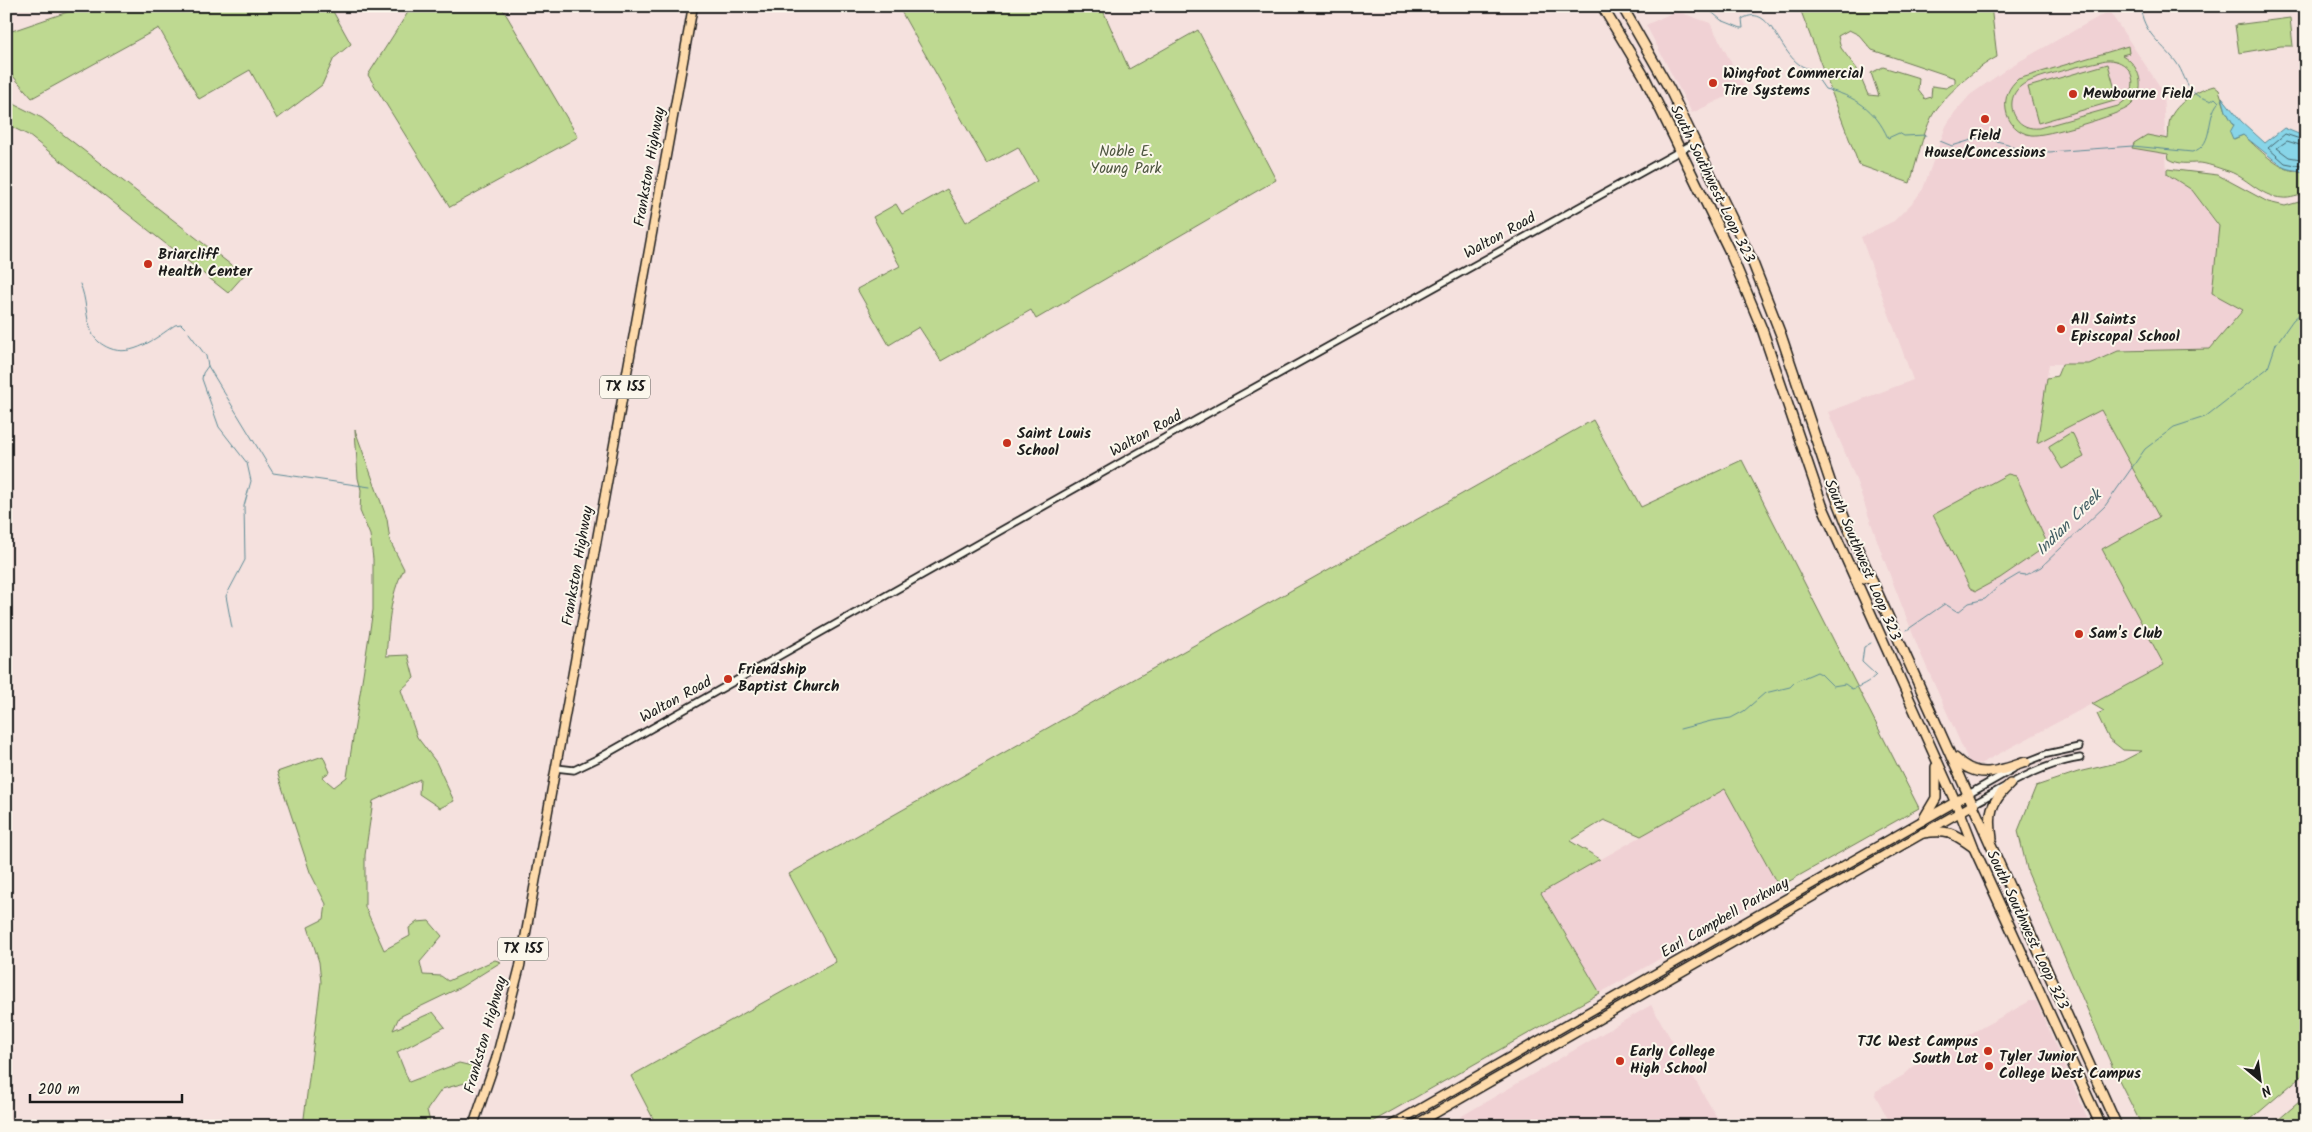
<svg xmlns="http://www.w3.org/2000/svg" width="2312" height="1132" viewBox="0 0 2312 1132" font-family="Kalam,sans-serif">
<rect width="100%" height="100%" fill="#f5e1de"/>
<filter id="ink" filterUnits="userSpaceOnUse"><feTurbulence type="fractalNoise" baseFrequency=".02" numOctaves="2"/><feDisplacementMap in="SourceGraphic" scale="10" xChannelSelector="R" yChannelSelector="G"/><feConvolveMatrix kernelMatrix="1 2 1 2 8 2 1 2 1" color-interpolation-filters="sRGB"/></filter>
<g filter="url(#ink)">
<g fill="#f0d1d4">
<path d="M 1676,11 L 1710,23 L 1745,88 L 1692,113 L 1646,25 Z"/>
<path d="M 2109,11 L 2163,91 L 2167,174 L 2192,190 L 2219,227 L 2243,310 L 2210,349 L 2120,350 L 2089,364 L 2049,364 L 2037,442 L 2101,410 L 2159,517 L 2102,549 L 2164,665 L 1980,764 L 1969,762 L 1919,650 L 1883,557 L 1855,477 L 1828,412 L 1913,380 L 1861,237 L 1894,221 L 1914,201 L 1923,189 L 1946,126 L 1955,112 L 1970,95 L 2011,66 Z"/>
<path d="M 1725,789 L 1780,890 L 1600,993 L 1541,893 Z"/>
<path d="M 2030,1001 L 2036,1001 L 2091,1126 L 1892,1126 L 1875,1095 L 1876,1091 L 1904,1075 L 1917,1063 Z"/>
<path d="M 1651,1005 L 1722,1126 L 1465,1126 L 1460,1117 Z"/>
</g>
<g fill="#bed991" stroke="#6d7a56" fill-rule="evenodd">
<path d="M 85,6 L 330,6 L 351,44 L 334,58 L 322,85 L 277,119 L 250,70 L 199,99 L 159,28 L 32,98 L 6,68 L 6,33 Z"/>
<path d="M 412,6 L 501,6 L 578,137 L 450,207 L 368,75 Z"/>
<path d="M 898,6 L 1101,6 L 1129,69 L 1198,30 L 1276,180 L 1036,319 L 1031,310 L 941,361 L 919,327 L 889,345 L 857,289 L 900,266 L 873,217 L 896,204 L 902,214 L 947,189 L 966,222 L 1037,181 L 1018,147 L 987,164 Z"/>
<path d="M 1799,6 L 1991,6 L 1997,57 C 1977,67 1943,96 1932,116 C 1922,136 1917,161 1910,183 L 1859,165 ZM 1849,30 L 1859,35 L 1872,50 L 1955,78 L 1955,83 L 1946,88 L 1932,86 L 1931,97 L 1925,99 L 1918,90 L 1919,78 L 1883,67 L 1871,73 L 1879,96 L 1868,95 L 1857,69 L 1841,48 L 1838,36 Z"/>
<path d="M 2290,18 L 2293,46 L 2281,46 L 2239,53 L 2235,25 Z"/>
<path d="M 2128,46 L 2129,53 L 2122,55 C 2140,65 2148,90 2130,106 C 2120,115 2044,137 2031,135 C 2018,133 2008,123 2006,110 C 2004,97 2009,87 2018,79 ZM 2106,60 C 2124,59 2136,72 2132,90 L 2127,99 L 2118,106 L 2039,128 C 2030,129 2021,126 2016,118 C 2009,107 2011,94 2021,86 C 2031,77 2089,64 2106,60 Z"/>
<path d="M 2108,64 L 2118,100 L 2038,123 L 2028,87 Z"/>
<path d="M 2214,86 L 2219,90 L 2226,111 L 2234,125 L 2234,139 L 2243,135 C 2255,145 2275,167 2291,170 C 2297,172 2300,170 2306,173 L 2306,194 C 2299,195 2290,199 2283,198 C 2259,197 2247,176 2225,170 C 2218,168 2206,163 2199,163 C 2187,163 2180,165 2169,159 L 2168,154 L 2132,148 L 2134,143 L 2147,135 L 2168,139 C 2169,133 2168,125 2170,119 C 2176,103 2198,90 2214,86 Z"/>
<path d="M 6,92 L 14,104 L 42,118 L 244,275 L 228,293 L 28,135 L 6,124 Z"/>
<path d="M 2167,169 L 2218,175 L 2268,202 L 2285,206 L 2306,200 L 2306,1072 L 2243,1126 L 2142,1126 L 2112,1066 L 2028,873 L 2018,831 L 2036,786 L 2078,772 L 2121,762 L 2142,751 L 2123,750 L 2109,739 L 2097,714 L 2104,711 L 2092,704 L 2164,665 L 2102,549 L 2159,517 L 2101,410 L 2037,443 L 2047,378 L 2057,376 L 2062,364 L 2089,364 L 2118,351 L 2210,349 L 2243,310 L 2212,293 L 2219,226 L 2192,190 L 2167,174 Z"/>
<path d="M 1593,420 L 1641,507 L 1742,460 L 1919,808 L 1779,887 L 1725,789 L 1641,836 L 1604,820 L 1570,841 L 1600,859 L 1541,893 L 1600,993 L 1365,1126 L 657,1126 L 631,1076 L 836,962 L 789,874 Z"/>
<path d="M 355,430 L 387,519 L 390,541 L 404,569 C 389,596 389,626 386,656 L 408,655 L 414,678 L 401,690 L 417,737 L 436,762 L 454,801 L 440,808 L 419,794 L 420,779 L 373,801 L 365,855 L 365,907 L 384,950 L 410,936 L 409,928 L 417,922 L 429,921 L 442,936 L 420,962 L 423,975 L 441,976 L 448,981 L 495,960 L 501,962 L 461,987 L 399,1017 L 393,1030 L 433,1012 L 445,1027 L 397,1052 L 409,1082 L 459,1063 L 472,1066 L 473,1081 L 442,1089 L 427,1110 L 431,1126 L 303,1126 L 321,982 L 319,962 L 308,927 L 324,919 L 326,904 L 310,872 L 277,772 L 323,756 L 330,772 L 322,777 L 334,787 L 347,777 L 373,610 L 373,559 L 370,535 L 360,511 L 361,490 L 358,478 Z"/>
<path d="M 2070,433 L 2073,434 L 2084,457 L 2062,469 L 2049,448 L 2049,446 Z"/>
<path d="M 2008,474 L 2016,476 L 2048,545 L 2000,578 L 1976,591 L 1970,588 L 1933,515 Z"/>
<path d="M 2306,1096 L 2306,1126 L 2271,1126 Z"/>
</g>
<path fill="#88d5e8" stroke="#5d8b96" d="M 2222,97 L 2241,121 L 2265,143 L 2284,128 L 2306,137 L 2306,173 C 2298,169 2291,171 2283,167 L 2243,135 L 2233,139 L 2230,132 L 2234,125 L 2226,111 Z"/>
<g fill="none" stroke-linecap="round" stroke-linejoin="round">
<g stroke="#47666e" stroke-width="1">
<path d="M 2306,141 L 2285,134 L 2268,148 L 2285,163 L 2306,167"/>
<path d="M 2306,147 L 2287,141 L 2277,148 L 2289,157 L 2306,160"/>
</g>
<g stroke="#5d8b96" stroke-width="1">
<path d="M 1689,6 L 1707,8 L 1721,20 L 1741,28 L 1743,28 L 1742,19 C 1774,0 1780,66 1811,69 L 1825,89 C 1855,96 1875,109 1888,138 L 1899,133 L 1904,136 L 1926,135"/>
<path d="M 2140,6 C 2144,35 2160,41 2176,62 C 2183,71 2185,84 2194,93 C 2199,98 2205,98 2211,101 L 2215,98 L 2219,102"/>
<path d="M 1940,141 L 1952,146 L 1978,138 L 1989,139 L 2008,144 L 2019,151 L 2033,149 L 2049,152 L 2133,146 L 2192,152 C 2217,145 2203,113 2222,99"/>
<path d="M 80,284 C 87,299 85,317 92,333 C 95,340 102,345 109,348 C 132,358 156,338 175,325 L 181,324 L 185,328"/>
<path d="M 189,333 L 206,356 L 208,366 L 273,473 L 370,487"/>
<path d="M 208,366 L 203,373 L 202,379 L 219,427 L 247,463 L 251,481 L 244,506 L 245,560 L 226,596 L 232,628"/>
<path d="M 1907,630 L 1943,605 L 1945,604 L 1958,612 L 1969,603 L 1985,599 L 1999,586 L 2019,574 L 2025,575 L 2041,567 L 2105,506 L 2145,449 L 2174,427 L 2205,417 L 2268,368 L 2276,344 L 2293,320 L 2306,309"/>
<path d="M 1680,729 L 1711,721 L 1731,718 L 1744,711 L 1765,693 L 1790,687 L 1796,681 L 1817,672 L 1821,674 L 1833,686 L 1845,684 L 1852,689 C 1861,686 1869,682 1876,675 L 1862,662 L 1864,647 L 1871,643"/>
</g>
<defs>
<g id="minor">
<path d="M 2024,763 L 2047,754 L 2079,747"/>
<path d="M 556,768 L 574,770 L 599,758 L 1196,420 L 1696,142"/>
<path d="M 1969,794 L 2013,769"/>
<path d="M 1974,804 C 2008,785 2041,764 2080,758"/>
</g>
<g id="major">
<path d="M 473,1126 L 496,1059 L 520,966 L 693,6"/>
<path d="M 1390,1126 L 1969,794"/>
<path d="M 1413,1126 L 1974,804"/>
</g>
<g id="highway">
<path d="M 1602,6 L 1644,76 L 1730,252 L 1762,329 L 1822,505 L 1960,812 L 1974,848 L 2101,1126"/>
<path d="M 1622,6 L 1670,90 L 1751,258 L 1781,335 L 1831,484 L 1848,527 L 2117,1126"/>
<path d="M 1851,566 L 1862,578 L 1871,578"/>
<path d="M 1955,758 C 1978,781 1998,771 2026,762"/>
<path d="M 1923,820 L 1936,798 L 1936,767"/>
<path d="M 1923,833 C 1947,829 1954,833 1973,847"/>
<path d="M 1992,839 C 1988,813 1990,803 2010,784"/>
</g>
</defs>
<use href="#minor" stroke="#1c1c1c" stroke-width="9"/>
<use href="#major" stroke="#1c1c1c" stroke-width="11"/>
<use href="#highway" stroke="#1c1c1c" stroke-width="12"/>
<use href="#minor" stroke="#fbf7ec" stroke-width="5.5"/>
<use href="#major" stroke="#fedbac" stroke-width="8"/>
<use href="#highway" stroke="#fedbac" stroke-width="9"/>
</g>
</g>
<g fill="#c8321e" stroke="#fbf7ec" stroke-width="2">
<circle cx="1713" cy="83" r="5"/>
<circle cx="2073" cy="94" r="5"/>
<circle cx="1985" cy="119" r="5"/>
<circle cx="148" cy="264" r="5"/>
<circle cx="2061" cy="329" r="5"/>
<circle cx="1007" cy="443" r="5"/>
<circle cx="2079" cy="634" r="5"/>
<circle cx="728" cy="679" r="5"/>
<circle cx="1988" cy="1051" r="5"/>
<circle cx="1620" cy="1061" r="5"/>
<circle cx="1989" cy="1066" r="5"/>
</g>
<g text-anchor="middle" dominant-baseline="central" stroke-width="4" stroke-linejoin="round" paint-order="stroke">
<g fill="#fbf7ec" stroke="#5f5e5a" stroke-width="1">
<rect x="600" y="375.5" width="50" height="23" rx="4"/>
<rect x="498" y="937.5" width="50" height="23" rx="4"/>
</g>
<g font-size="14" font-weight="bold" fill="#1c1c1c">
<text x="625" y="387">TX 155</text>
<text x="523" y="949">TX 155</text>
</g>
<g font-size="15" font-weight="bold" fill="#1c1c1c" stroke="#fbf7ec" text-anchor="start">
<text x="1723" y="74">Wingfoot Commercial<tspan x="1723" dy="17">Tire Systems</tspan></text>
<text x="2083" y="94">Mewbourne Field</text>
<text x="1985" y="136" text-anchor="middle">Field<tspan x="1985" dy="17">House/Concessions</tspan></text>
<text x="158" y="255">Briarcliff<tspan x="158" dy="17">Health Center</tspan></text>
<text x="2071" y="320">All Saints<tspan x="2071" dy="17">Episcopal School</tspan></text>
<text x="1017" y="434">Saint Louis<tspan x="1017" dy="17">School</tspan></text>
<text x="2089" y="634">Sam's Club</text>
<text x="738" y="670">Friendship<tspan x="738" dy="17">Baptist Church</tspan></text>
<text x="1978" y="1042" text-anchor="end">TJC West Campus<tspan x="1978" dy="17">South Lot</tspan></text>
<text x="1630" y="1052">Early College<tspan x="1630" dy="17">High School</tspan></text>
<text x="1999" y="1057">Tyler Junior<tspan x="1999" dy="17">College West Campus</tspan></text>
</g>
<g font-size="15" fill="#4d553f" stroke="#fbf7ec">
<text x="1126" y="152">Noble E.<tspan x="1126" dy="17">Young Park</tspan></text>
</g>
<g font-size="15" fill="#1c1c1c" stroke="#fbf7ec">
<text transform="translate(650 167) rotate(-80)">Frankston Highway</text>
<text transform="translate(1712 184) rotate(64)">South Southwest Loop 323</text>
<text transform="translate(1500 236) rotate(-29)">Walton Road</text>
<text transform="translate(1146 434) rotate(-29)">Walton Road</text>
<text transform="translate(1862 560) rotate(67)">South Southwest Loop 323</text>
<text transform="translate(578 566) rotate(-80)">Frankston Highway</text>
<text transform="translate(676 700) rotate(-29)">Walton Road</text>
<text transform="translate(1725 918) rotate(-30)">Earl Campbell Parkway</text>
<text transform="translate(2027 930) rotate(65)">South Southwest Loop 323</text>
<text transform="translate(486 1035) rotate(-74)">Frankston Highway</text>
</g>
<g font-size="16" font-style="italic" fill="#425d63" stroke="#fbf7ec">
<text transform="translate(2069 523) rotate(-45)">Indian Creek</text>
</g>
</g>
<rect width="2312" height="1132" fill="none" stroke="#fbf7ec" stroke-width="25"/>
<rect x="12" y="12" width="2287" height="1107" fill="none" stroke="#1c1c1c" stroke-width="2" filter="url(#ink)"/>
<g transform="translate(2260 1080) rotate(151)" stroke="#fbf7ec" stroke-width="4" paint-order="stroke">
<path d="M0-4L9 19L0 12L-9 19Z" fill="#1c1c1c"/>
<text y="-8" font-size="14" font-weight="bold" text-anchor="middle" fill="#1c1c1c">N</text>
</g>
<path d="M30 1094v8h152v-8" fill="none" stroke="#1c1c1c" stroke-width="2.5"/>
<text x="38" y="1094" font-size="15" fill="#1c1c1c" stroke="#fbf7ec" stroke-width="4" paint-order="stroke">200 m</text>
</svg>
